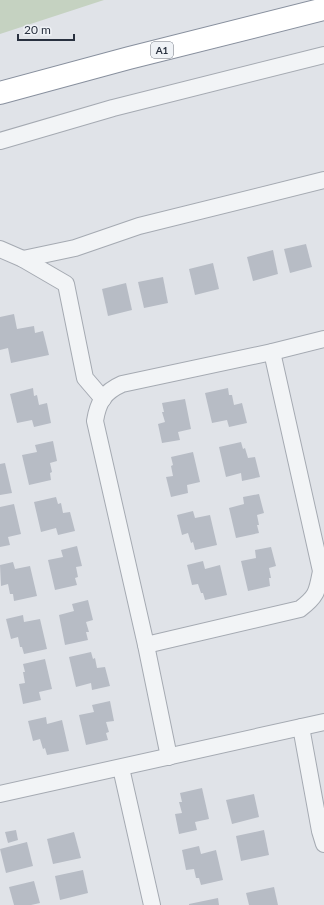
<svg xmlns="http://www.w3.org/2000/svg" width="324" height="905" viewBox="0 0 324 905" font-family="Lato,sans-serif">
<rect width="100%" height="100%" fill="#e0e3e8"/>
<path fill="#c5d2c1" d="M 0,0 L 104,0 L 0,34 Z"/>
<g fill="#b7bcc5">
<path d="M 306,244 L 312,267 L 290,273 L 284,249 Z"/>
<path d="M 273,250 L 278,274 L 253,281 L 247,257 Z"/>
<path d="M 213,263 L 219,289 L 195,295 L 189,269 Z"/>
<path d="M 163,277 L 168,303 L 144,308 L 138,282 Z"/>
<path d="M 126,283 L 132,310 L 108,316 L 102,289 Z"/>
<path d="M 14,314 L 17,329 L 34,326 L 35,333 L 43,331 L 49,355 L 11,363 L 8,348 L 0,350 L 0,317 Z"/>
<path d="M 33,388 L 34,396 L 37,395 L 39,405 L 47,403 L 51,423 L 34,427 L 32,420 L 17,423 L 10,394 Z"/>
<path d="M 228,388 L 229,395 L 232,395 L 234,405 L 242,403 L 247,423 L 229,427 L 227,420 L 212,423 L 205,393 Z"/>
<path d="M 185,399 L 191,429 L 178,432 L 180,440 L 162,443 L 158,424 L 165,422 L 162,412 L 164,412 L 162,403 Z"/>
<path d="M 53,441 L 57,461 L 50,463 L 52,472 L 50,473 L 51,480 L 29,485 L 22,455 L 37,452 L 35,445 Z"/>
<path d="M 241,442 L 243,449 L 245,448 L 248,458 L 255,457 L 260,477 L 242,481 L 241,473 L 226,477 L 219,447 Z"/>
<path d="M 193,452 L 200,482 L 187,485 L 188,493 L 171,497 L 166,477 L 173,476 L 171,466 L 173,465 L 171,457 Z"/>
<path d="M 5,463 L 12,493 L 0,495 L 0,464 Z"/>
<path d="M 259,494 L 264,513 L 257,515 L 259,525 L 257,525 L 259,533 L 236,538 L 229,508 L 244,504 L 243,497 Z"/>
<path d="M 56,497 L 58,504 L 61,503 L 63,513 L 70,512 L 75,531 L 58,535 L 56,528 L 41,532 L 34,502 Z"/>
<path d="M 14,504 L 21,534 L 8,537 L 10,545 L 0,547 L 0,507 Z"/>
<path d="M 193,511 L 195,518 L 210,515 L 217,545 L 195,550 L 193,542 L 191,543 L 188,533 L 182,535 L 177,515 Z"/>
<path d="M 77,546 L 82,566 L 76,567 L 78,577 L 75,578 L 77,585 L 55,590 L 48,560 L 63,557 L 61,550 Z"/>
<path d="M 271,547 L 276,566 L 269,568 L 271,578 L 269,578 L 270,586 L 248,591 L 241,561 L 256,558 L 255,550 Z"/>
<path d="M 203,561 L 205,569 L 220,565 L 227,595 L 205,600 L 203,593 L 201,593 L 198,584 L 192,585 L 187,565 Z"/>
<path d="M 13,562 L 15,569 L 30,566 L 37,596 L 14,601 L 13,594 L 10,594 L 8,584 L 1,586 L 0,565 Z"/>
<path d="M 88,600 L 93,620 L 86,622 L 89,632 L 86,632 L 88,640 L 65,645 L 59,615 L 74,611 L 72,604 Z"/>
<path d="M 23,615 L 24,622 L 40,619 L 47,649 L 24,654 L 22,647 L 20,647 L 18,637 L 11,639 L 6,619 Z"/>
<path d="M 91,652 L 93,659 L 95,658 L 97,668 L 105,667 L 110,686 L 92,690 L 91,683 L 76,687 L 69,657 Z"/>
<path d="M 45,659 L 52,689 L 39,692 L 41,700 L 23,704 L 19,684 L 25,683 L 23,672 L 25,672 L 23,664 Z"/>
<path d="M 110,701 L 114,721 L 106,722 L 109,732 L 106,733 L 108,740 L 86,745 L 79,715 L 94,712 L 92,705 Z"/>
<path d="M 46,717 L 47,724 L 62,720 L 69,751 L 47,755 L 45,748 L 43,749 L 40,739 L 33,741 L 28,721 Z"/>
<path d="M 202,788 L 209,819 L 195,822 L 197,830 L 179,834 L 175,814 L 182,813 L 179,802 L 182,802 L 180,793 Z"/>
<path d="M 254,794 L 259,817 L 232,824 L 226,800 Z"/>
<path d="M 16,830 L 18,840 L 8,843 L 5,832 Z"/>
<path d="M 264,830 L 269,855 L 241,861 L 236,836 Z"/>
<path d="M 74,832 L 81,858 L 53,864 L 47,839 Z"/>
<path d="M 27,842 L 33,866 L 6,873 L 0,849 Z"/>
<path d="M 199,846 L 201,854 L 216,850 L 223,880 L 201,885 L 199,878 L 196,878 L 194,869 L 186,870 L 182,850 Z"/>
<path d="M 83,870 L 88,893 L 60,900 L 55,876 Z"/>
<path d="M 34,881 L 40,903 L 31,905 L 14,905 L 9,887 Z"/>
<path d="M 274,887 L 278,905 L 249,905 L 246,893 Z"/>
<path d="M 218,898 L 219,905 L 189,905 L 189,904 Z"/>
</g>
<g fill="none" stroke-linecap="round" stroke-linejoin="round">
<defs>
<g id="street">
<path d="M 0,141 L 113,108 L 324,55"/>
<path d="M 0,249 L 23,259 L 66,284 L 85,378 L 103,399"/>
<path d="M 23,259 L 75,248 L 139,226 L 324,180"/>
<path d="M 146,645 L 300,609 C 317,596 317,592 321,571 L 272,352"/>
<path d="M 301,727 L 320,831 L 324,844"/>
<path d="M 169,757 L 146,645 L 95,421 C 98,402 104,392 122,384 L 272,352 L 324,339"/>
<path d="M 121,768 L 152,905"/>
<path d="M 0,794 L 324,722"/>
</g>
<path id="highway" d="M 0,93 L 129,58 L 324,9"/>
</defs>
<use href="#street" stroke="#a5aab2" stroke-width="18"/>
<use href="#highway" stroke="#88909e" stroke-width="24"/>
<use href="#street" stroke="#f2f4f6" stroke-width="16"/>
<use href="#highway" stroke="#fff" stroke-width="22"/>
</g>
<g text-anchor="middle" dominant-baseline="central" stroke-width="3" stroke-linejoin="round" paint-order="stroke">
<rect fill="#eff2f6" stroke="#646b76" stroke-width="1" x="151" y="42" width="22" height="16" rx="3"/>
<g font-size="10" font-weight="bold" fill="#29313f">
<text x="162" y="50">A1</text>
</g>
</g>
<path d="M18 34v6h56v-6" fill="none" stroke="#29313f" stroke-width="2"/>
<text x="24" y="34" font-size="12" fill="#29313f" stroke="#eff2f6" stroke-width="3" paint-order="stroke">20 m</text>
</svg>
